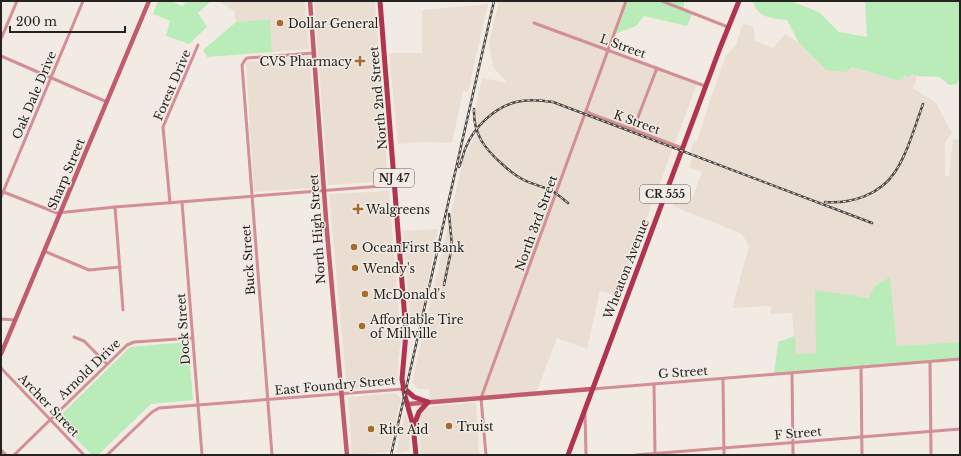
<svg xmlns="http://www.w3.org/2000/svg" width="961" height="456" viewBox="0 0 961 456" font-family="'Libre Baskerville',serif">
<rect width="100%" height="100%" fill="#f1ebe4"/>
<g fill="#e9ded1">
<path d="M 219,1 L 305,1 L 309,49 L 272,52 L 269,19 L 236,22 L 234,11 Z"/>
<path d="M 314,1 L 375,1 L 388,181 L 328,185 Z"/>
<path d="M 499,1 L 628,1 L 609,50 L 697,84 L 617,297 L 600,290 L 587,349 L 557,338 L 536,393 L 430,402 L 429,389 L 418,389 L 412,382 L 464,156 L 478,132 L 475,111 L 482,78 L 508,83 L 493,67 L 489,43 Z"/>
<path d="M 488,4 L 468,92 L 463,91 L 452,143 L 425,142 L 398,144 L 389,53 L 422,53 L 422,10 Z"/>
<path d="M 743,24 L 753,26 L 755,41 L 773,48 L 785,34 L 799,43 L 826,70 L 852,67 L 899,81 L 904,75 L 911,74 L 917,76 L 913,88 L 936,103 L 952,133 L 945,143 L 945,176 L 949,176 L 953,139 L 960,140 L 960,342 L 897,346 L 890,277 L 816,353 L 796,355 L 792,313 L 771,314 L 770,306 L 732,308 L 749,246 L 742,234 L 673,206 L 678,196 L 691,201 L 702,172 L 689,167 L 694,153 L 690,151 L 694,141 L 697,142 L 709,103 L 726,56 L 736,45 Z"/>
<path d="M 309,56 L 321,187 L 254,192 L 246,62 Z"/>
<path d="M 389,191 L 401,341 L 398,359 L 398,380 L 394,386 L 347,389 L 329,194 Z"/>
<path d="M 438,229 L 421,317 L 410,318 L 403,231 Z"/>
<path d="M 395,393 L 401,398 L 389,452 L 352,455 L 348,397 Z"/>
<path d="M 476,403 L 479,455 L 421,455 L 419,418 L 426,409 L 433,406 Z"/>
<path d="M 405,413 L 410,429 L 409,451 L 396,453 Z"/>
</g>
<g fill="#baecb9">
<path d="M 158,1 L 170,1 L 183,6 L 186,1 L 211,1 L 198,13 L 207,27 L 189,44 L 166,36 L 170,21 L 153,14 Z"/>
<path d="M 628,1 L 667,2 L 667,1 L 684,1 L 684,9 L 693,12 L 687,26 L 644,16 L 636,26 L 615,34 Z"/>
<path d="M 753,1 L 790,1 L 819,12 L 839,32 L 867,37 L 865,1 L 960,1 L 960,75 L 957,84 L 949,85 L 939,77 L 918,76 L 911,74 L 910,77 L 904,75 L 903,80 L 900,79 L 899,81 L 852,67 L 846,72 L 826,70 L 799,43 L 787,20 C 772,18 757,18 753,1 Z"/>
<path d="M 270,19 L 272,52 L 207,57 L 203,50 L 236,22 Z"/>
<path d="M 890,277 L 897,346 L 960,342 L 960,359 L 774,374 L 778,342 L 795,336 L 796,354 L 816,353 L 815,290 L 869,298 L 874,287 Z"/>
<path d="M 188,342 L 193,400 L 151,404 L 98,455 L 92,455 L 57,419 L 130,347 Z"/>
</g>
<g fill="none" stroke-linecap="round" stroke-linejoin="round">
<g stroke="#d38e96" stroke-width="3">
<path d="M 662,1 L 728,27"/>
<path d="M 534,23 L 705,86"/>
<path d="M 1,39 L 17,1"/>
<path d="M 1,56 L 107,102"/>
<path d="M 586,111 L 594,115 L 682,148"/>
<path d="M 633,130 L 657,68"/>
<path d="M 1,191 L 57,213 L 115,207 L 395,185"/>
<path d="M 1,197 L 83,1"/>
<path d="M 182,202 L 202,455"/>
<path d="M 170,203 L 163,127 L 198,45"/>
<path d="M 115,207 L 123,310"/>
<path d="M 44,251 L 89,270 L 120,267"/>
<path d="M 1,319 L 15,320"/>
<path d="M 74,337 L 84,341 L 107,364"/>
<path d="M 930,362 L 931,455"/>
<path d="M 861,367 L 862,455"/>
<path d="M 1,368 L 84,455"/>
<path d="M 792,373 L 793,455"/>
<path d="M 723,379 L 724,455"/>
<path d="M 654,384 L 655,455"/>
<path d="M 592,389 L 960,359"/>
<path d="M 585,413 L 586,455"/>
<path d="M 1,450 L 6,455"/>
<path d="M 14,455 L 127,345 L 134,342 L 193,338"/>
<path d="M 107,455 L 152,412 L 159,408 L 403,389"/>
<path d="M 272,455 L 242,65 L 245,60 L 247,58 L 314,53"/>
<path d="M 486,455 L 481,398 L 626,1"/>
<path d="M 636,455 L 960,429"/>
</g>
<g stroke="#c05d6c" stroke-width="4.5">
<path d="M 310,1 L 327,232 L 347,455"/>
<path d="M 1,354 L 149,1"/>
<path d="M 408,404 L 592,389"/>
</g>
<g stroke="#b0344f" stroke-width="5">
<path d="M 380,1 L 406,333 L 402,379 L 405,396 L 413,425 L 416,455"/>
<path d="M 403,389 L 406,390 L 414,397 L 428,402"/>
<path d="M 414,425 L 419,412 L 428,402"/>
<path d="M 568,455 L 720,48 L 739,1"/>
</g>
<defs>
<g id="rail">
<path d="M 474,109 C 473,134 485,149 502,164 C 509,170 514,175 522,179 C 531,184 541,186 551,190 C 557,194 562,198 568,203"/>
<path d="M 459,167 C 462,161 463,153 466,147 C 474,127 495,107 516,102 C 528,99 540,100 553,102 L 872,223"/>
<path d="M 825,202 C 851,204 880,195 895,172 C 908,152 915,126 923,104"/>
<path d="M 444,285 L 452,246 L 449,214"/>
<path d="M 391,455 L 494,1"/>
</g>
</defs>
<use href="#rail" stroke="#4c4946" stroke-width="2.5"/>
<use href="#rail" stroke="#f1ebe4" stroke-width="1" stroke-dasharray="3" stroke-linecap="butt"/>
</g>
<g fill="#a76b2d" stroke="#f1ebe4" stroke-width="1.5">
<circle cx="280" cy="23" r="4"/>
<path d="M358 55h4v4h4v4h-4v4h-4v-4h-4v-4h4z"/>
<path d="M356 203h4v4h4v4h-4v4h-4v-4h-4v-4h4z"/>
<circle cx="354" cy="247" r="4"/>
<circle cx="355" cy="268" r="4"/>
<circle cx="365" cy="294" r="4"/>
<circle cx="362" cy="326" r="4"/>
<circle cx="449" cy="426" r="4"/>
<circle cx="371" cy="429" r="4"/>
</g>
<g text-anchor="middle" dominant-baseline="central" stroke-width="3" stroke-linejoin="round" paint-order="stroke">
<g fill="#f1ebe4" stroke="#625f5c" stroke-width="1">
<rect x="374" y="169" width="40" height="18" rx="3"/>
<rect x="640" y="185" width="50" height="18" rx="3"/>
</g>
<g font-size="11" font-weight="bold" fill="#252321">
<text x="394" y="178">NJ 47</text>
<text x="665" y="194">CR 555</text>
</g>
<g font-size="12" fill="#252321" stroke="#f1ebe4" text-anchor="start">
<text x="288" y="23">Dollar General</text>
<text x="352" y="61" text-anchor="end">CVS Pharmacy</text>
<text x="366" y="209">Walgreens</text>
<text x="362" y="247">OceanFirst Bank</text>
<text x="363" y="268">Wendy's</text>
<text x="373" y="294">McDonald's</text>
<text x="370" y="319">Affordable Tire<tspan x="370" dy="14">of Millville</tspan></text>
<text x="457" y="426">Truist</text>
<text x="379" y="429">Rite Aid</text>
</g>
<g font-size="12" fill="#252321" stroke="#f1ebe4">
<text transform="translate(623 46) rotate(20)">L Street</text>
<text transform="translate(172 85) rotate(-67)">Forest Drive</text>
<text transform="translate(34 95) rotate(-67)">Oak Dale Drive</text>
<text transform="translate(378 98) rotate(-95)">North 2nd Street</text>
<text transform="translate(637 122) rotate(20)">K Street</text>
<text transform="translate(66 174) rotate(-67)">Sharp Street</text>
<text transform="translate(536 223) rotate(-70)">North 3rd Street</text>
<text transform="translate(317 229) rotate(-94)">North High Street</text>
<text transform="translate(248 260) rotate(-94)">Buck Street</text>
<text transform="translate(626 269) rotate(-69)">Wheaton Avenue</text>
<text transform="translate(183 329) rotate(-94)">Dock Street</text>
<text transform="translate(89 369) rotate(-44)">Arnold Drive</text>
<text transform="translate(683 372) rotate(-4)">G Street</text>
<text transform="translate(335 385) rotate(-5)">East Foundry Street</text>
<text transform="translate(49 405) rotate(46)">Archer Street</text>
<text transform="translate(798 433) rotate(-5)">F Street</text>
</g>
</g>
<rect width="961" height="456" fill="none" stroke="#252321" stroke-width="4"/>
<path d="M10 26v6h115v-6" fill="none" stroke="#252321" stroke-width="2"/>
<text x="16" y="26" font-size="12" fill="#252321" stroke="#f1ebe4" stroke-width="3" paint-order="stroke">200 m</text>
</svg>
